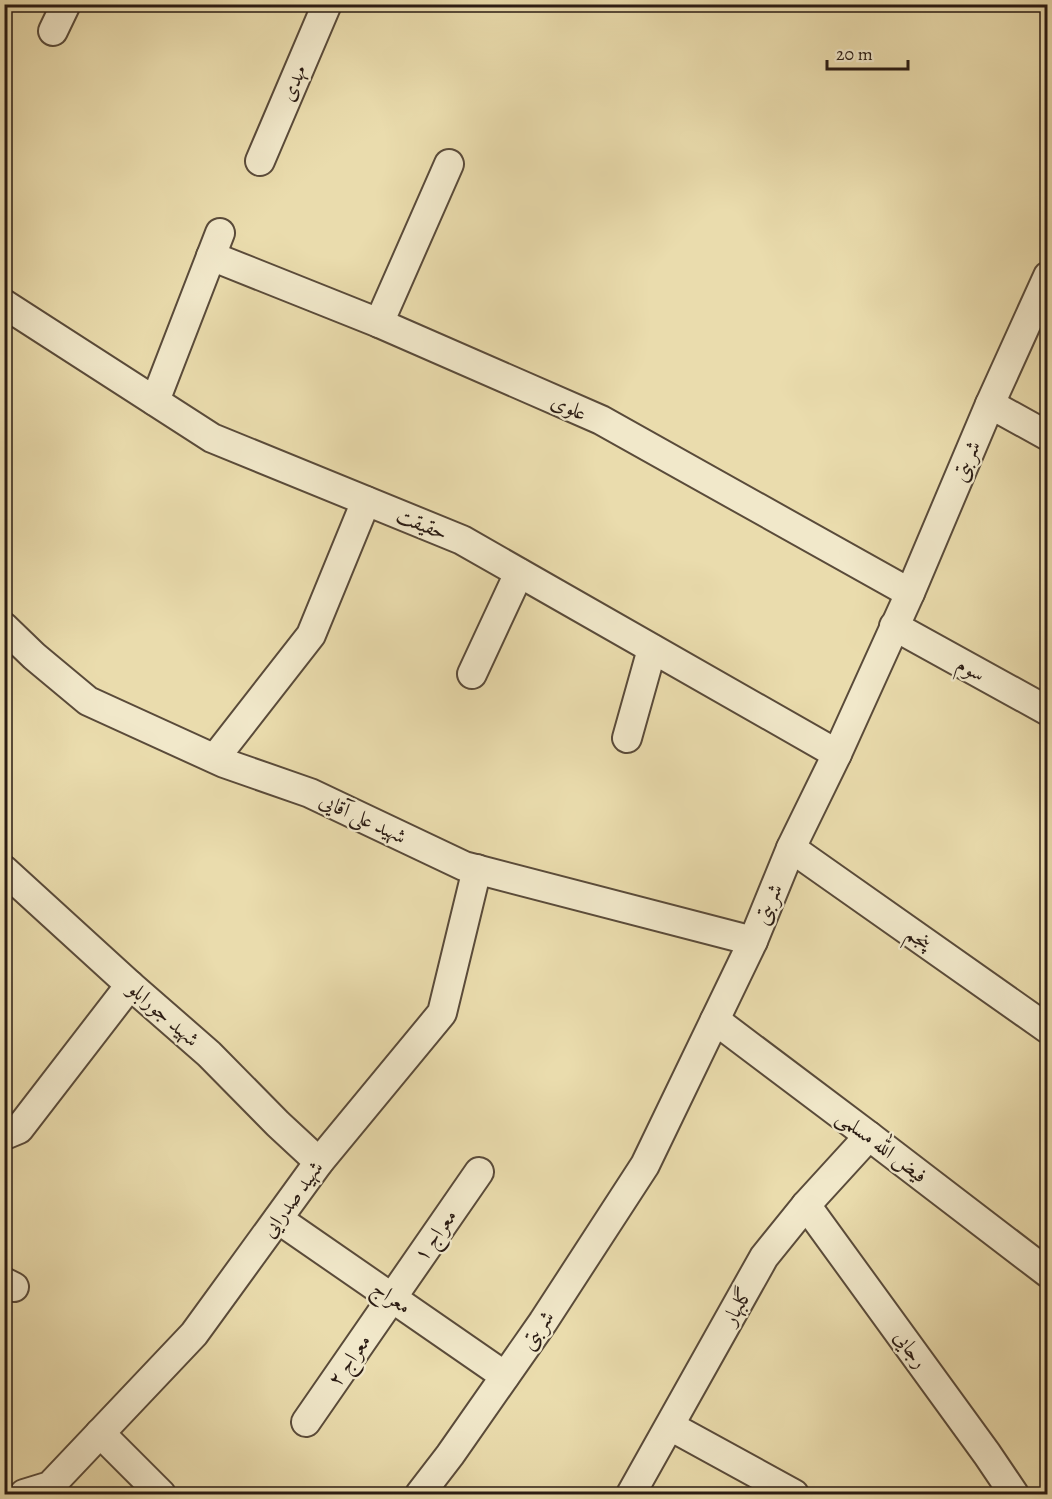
<svg xmlns="http://www.w3.org/2000/svg" width="1052" height="1499" viewBox="0 0 1052 1499" font-family="Alegreya,Amiri,serif">
<rect width="100%" height="100%" fill="#eadcad"/>
<filter id="stains"><feTurbulence type="fractalNoise" baseFrequency=".00333" numOctaves="4"/><feColorMatrix values="0 0 0 0 .2 0 0 0 0 .09 0 0 0 0 .02 0 0 0 .5 -.17"/></filter>
<radialGradient id="worn" r=".72"><stop offset=".6" stop-color="#630" stop-opacity="0"/><stop offset="1" stop-color="#630" stop-opacity=".3"/></radialGradient>
<g fill="none" stroke-linecap="round" stroke-linejoin="round">
<defs>
<g id="street">
<path d="M 53,31 L 66,4"/>
<path d="M 260,161 L 327,4"/>
<path d="M 211,256 L 379,323 L 601,420 L 910,593"/>
<path d="M 4,304 L 212,438 L 462,540 L 837,754"/>
<path d="M 379,323 L 449,164"/>
<path d="M 155,401 L 220,233"/>
<path d="M 990,404 L 1048,436"/>
<path d="M 894,626 L 1048,711"/>
<path d="M 4,627 L 34,656 L 88,701 L 224,763 L 310,793 L 464,866 L 753,941"/>
<path d="M 472,674 L 519,573"/>
<path d="M 627,738 L 652,649"/>
<path d="M 215,758 L 311,635 L 366,501"/>
<path d="M 791,848 L 1048,1029"/>
<path d="M 4,870 L 130,985 L 209,1054 L 278,1124 L 319,1162"/>
<path d="M 715,1020 L 869,1136 L 1048,1273"/>
<path d="M 4,1132 L 7,1134 L 19,1129 L 130,985"/>
<path d="M 806,1205 L 987,1454 L 1014,1494"/>
<path d="M 278,1219 L 505,1376"/>
<path d="M 4,1282 L 14,1287"/>
<path d="M 306,1422 L 479,1172"/>
<path d="M 670,1426 L 794,1494"/>
<path d="M 100,1433 L 161,1494"/>
<path d="M 24,1494 L 50,1486 L 194,1334 L 319,1162 L 442,1013 L 477,869"/>
<path d="M 420,1494 L 450,1455 L 543,1322 L 645,1165 L 753,941 L 791,848 L 837,754 L 910,593 L 990,404 L 1048,276"/>
<path d="M 631,1494 L 764,1257 L 806,1205 L 869,1136"/>
</g>
</defs>
<use href="#street" stroke="#5a4b3a" stroke-width="32"/>
<use href="#street" stroke="#f1e8ca" stroke-width="28"/>
</g>
<g text-anchor="middle" dominant-baseline="central" stroke-width="4.5" stroke-linejoin="round" paint-order="stroke">
<g font-size="21" fill="#2a1b13" stroke="#f1e8ca">
<text transform="translate(293 83) rotate(-67)">مهدی</text>
<text transform="translate(569 407) rotate(24)">علوی</text>
<text transform="translate(966 461) rotate(-67)">شربتی</text>
<text transform="translate(422 524) rotate(22)">حقیقت</text>
<text transform="translate(971 669) rotate(29)">سوم</text>
<text transform="translate(363 818) rotate(25)">شهید علی آقایی</text>
<text transform="translate(768 904) rotate(-67)">شربتی</text>
<text transform="translate(919 938) rotate(35)">پنجم</text>
<text transform="translate(164 1014) rotate(41)">شهید جورابلو</text>
<text transform="translate(882 1146) rotate(37)">فیض الله مسلمی</text>
<text transform="translate(292 1199) rotate(-54)">شهید صدرایی</text>
<text transform="translate(435 1235) rotate(-55)">معراج ۱</text>
<text transform="translate(392 1297) rotate(35)">معراج</text>
<text transform="translate(737 1306) rotate(-61)">گلبهار</text>
<text transform="translate(537 1330) rotate(-56)">شربتی</text>
<text transform="translate(911 1349) rotate(54)">رجایی</text>
<text transform="translate(349 1360) rotate(-55)">معراج ۲</text>
</g>
</g>
<rect width="1052" height="1499" fill="none" stroke="#eadcad" stroke-width="24"/>
<rect x="6" y="6" width="1040" height="1487" fill="none" stroke="#2a1b13" stroke-width="3"/>
<rect x="12" y="12" width="1028" height="1475" fill="none" stroke="#2a1b13" stroke-width="1.5"/>
<path d="M827 60v9h81v-9" fill="none" stroke="#2a1b13" stroke-width="3"/>
<text x="836" y="60" font-size="18" fill="#2a1b13" stroke="#f1e8ca" stroke-width="4.5" paint-order="stroke">20 m</text>
<rect width="100%" height="100%" filter="url(#stains)"/>
<rect width="100%" height="100%" fill="url(#worn)"/>
</svg>
